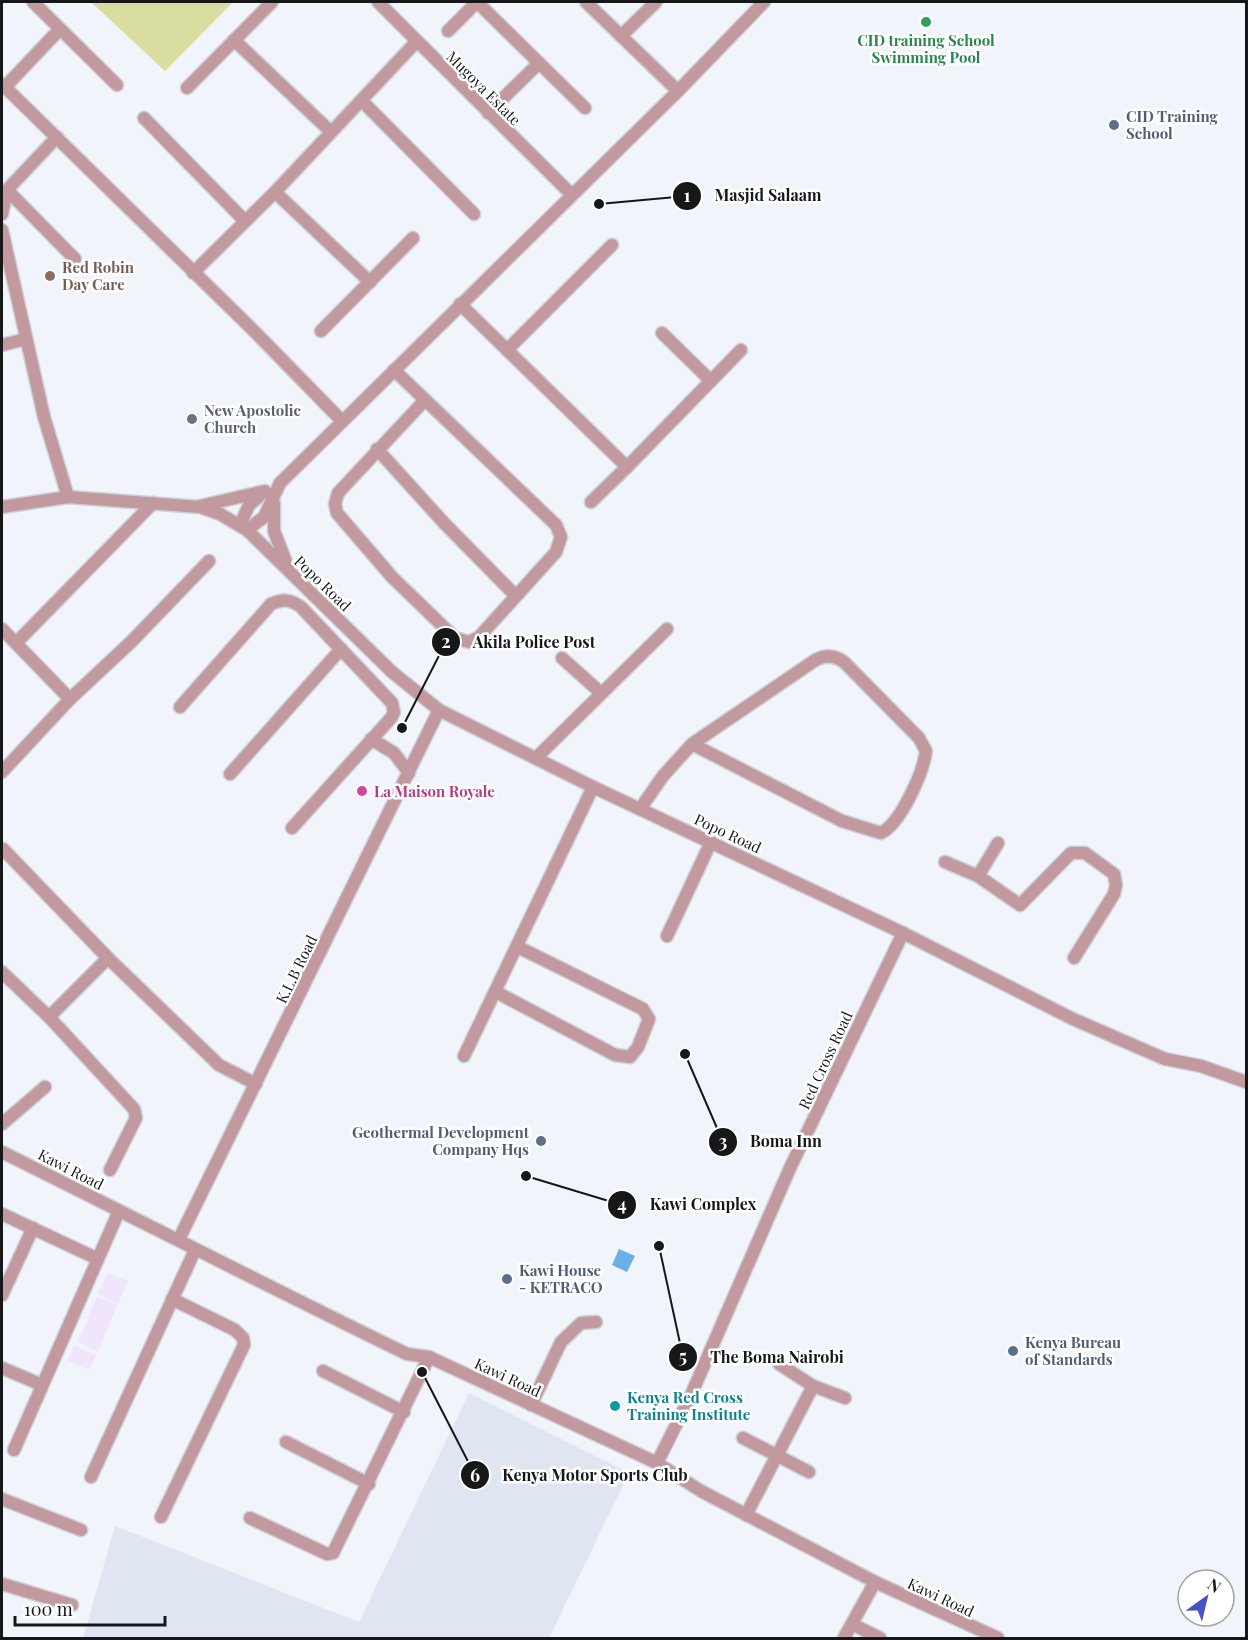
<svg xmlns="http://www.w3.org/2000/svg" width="1248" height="1640" viewBox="0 0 1248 1640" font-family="'Playfair Display',serif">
<rect width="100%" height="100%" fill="#f1f4fa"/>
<g fill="#f0e5fa">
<path d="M 107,1273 L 128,1281 L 118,1304 L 98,1294 Z"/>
<path d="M 97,1297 L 117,1305 L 98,1352 L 78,1342 L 88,1320 L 95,1323 L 87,1319 Z"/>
<path d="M 74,1346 L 96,1355 L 89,1370 L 67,1360 Z"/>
</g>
<path fill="#dfe5f1" d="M 469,1393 L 629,1473 L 549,1638 L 83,1638 L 115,1526 L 359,1622 Z"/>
<path fill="#d9dda0" d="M 91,2 L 233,2 L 165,71 Z"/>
<path fill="#6bafe9" d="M 619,1249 L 635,1256 L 627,1272 L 612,1265 Z"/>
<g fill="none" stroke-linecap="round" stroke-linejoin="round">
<defs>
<g id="minor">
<path d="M 33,2 L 117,85"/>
<path d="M 378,2 L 571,194"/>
<path d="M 477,2 L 585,108"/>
<path d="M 586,2 L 678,91"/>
<path d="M 448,31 L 477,2"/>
<path d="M 621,36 L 656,2"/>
<path d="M 234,40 L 330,131"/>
<path d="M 2,84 L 257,334 L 342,421"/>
<path d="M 5,87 L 60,29"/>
<path d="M 187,88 L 272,2"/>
<path d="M 362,101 L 474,214"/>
<path d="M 488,113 L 539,63"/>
<path d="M 144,118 L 244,220"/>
<path d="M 7,190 L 75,259"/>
<path d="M 275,192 L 370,282"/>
<path d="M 2,214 L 7,190 L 57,137"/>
<path d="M 2,230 L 44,417 L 68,497"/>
<path d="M 193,273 L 275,192 L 417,41"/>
<path d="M 460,304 L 627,467 L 741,350"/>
<path d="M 321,331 L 413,238"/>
<path d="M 662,333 L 711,381"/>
<path d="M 2,345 L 26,339"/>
<path d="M 507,350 L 612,245"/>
<path d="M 394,370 L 556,525 L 561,537 L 556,552 L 479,637 L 469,642 L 455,638 L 392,577 L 337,513 L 335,504 L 338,493 L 425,400"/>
<path d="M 377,449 L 444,523 L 515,595"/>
<path d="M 591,502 L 627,467"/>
<path d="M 274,503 L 274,531 L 288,567"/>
<path d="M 200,506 L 265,491"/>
<path d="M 2,507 L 68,497 L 200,507 L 220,514 L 247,530 L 392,672 L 439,710 L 593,787 L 903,933 L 1073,1019 L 1165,1059 L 1201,1066 L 1246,1082"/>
<path d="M 240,525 L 249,505 L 263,493"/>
<path d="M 247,530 L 264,517 L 280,483 L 678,91 L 764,2"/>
<path d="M 2,629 L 70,699"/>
<path d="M 16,643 L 153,503"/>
<path d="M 562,658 L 601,693"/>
<path d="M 180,707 L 271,604 C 283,599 290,599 301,607 L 392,703 L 394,712 L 391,718 L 292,828"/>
<path d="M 371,739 L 394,753 L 409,773"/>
<path d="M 536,758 L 667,629"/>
<path d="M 2,772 L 70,699 L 132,641 L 209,561"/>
<path d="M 230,774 L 341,649"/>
<path d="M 640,809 L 663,776 L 692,744 L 811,663 C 822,655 833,654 844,662 L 919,738 L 926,751 C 923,773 901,823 881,833 L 842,821 L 692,744"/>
<path d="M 998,843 L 978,876 L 1020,905 L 1071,853 L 1085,853 L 1114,874 L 1116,885 L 1114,894 L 1074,958"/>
<path d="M 3,849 L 108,958 L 219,1065 L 256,1084"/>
<path d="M 945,862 L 978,876"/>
<path d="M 667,936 L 711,842"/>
<path d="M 2,972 L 49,1017 L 134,1109 L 136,1118 L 110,1170"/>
<path d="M 496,992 L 615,1055 L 630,1057 L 638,1047 L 649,1019 L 643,1009 L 518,947"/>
<path d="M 49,1017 L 108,958"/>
<path d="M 464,1056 L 593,787"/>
<path d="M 2,1124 L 45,1087"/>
<path d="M 2,1152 C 137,1219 271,1288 407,1354 L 429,1357 L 657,1463 L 701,1491 L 875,1582 L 998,1638"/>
<path d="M 2,1214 L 98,1259"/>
<path d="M 179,1239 L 439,710"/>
<path d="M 2,1295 L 33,1228"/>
<path d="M 779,1364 L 813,1386 L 845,1398"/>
<path d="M 2,1368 L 42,1385"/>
<path d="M 323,1371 L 404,1412"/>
<path d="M 531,1405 L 561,1342 L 581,1323 L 596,1322"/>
<path d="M 743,1438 L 809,1472"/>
<path d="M 286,1442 L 369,1484"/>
<path d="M 14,1450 L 119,1211"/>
<path d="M 657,1463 L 691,1395 L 790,1168 L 903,933"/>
<path d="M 91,1477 L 195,1250"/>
<path d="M 2,1499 L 81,1530"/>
<path d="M 746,1515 L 813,1386"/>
<path d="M 161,1517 L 244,1345 L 243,1338 L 235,1330 L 172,1299"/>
<path d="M 250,1518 L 327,1554 L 333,1553 L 429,1357"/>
<path d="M 2,1584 L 72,1605"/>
<path d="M 852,1624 L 880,1638"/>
<path d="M 844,1638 L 875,1582"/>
</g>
</defs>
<use href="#minor" stroke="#ced1d6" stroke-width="15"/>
<use href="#minor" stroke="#c1999f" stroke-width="12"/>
</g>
<circle fill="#2e9e5b" stroke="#fff" stroke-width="2" cx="926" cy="22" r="6"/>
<g fill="#5c6f8a" stroke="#fff" stroke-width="2">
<circle cx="1114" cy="125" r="6"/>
<circle cx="541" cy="1141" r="6"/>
<circle cx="507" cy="1279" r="6"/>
<circle cx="1013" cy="1351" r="6"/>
</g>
<circle fill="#8d6e63" stroke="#fff" stroke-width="2" cx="50" cy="276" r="6"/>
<circle fill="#6b7280" stroke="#fff" stroke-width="2" cx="192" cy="419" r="6"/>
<circle fill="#d1479c" stroke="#fff" stroke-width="2" cx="362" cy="791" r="6"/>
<circle fill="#0f9aa8" stroke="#fff" stroke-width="2" cx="615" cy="1406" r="6"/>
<g text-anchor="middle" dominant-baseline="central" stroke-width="5" stroke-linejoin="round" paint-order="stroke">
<g font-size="15" font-weight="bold" fill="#27864d" stroke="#fff">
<text x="926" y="40">CID training School<tspan x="926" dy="17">Swimming Pool</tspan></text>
</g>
<g font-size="15" fill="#151718" stroke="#fff">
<text transform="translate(484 88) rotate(45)">Mugoya Estate</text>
<text transform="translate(323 583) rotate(44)">Popo Road</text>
<text transform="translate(728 833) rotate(25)">Popo Road</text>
<text transform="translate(296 969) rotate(-64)">K.L.B Road</text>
<text transform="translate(825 1060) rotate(-65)">Red Cross Road</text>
<text transform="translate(71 1169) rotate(27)">Kawi Road</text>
<text transform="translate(508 1377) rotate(25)">Kawi Road</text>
<text transform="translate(941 1597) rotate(25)">Kawi Road</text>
</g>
<g font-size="15" font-weight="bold" fill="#4e5e75" stroke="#fff" text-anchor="start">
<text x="1126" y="116">CID Training<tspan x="1126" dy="17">School</tspan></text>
<text x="529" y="1132" text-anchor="end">Geothermal Development<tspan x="529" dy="17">Company Hqs</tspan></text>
<text x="519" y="1270">Kawi House<tspan x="519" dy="17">- KETRACO</tspan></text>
<text x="1025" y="1342">Kenya Bureau<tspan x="1025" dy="17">of Standards</tspan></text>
</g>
<g font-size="15" font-weight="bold" fill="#785e54" stroke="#fff" text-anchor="start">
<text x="62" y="267">Red Robin<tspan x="62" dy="17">Day Care</tspan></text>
</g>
<g font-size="15" font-weight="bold" fill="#5b616d" stroke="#fff" text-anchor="start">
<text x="204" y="410">New Apostolic<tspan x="204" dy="17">Church</tspan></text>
</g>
<g font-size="15" font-weight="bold" fill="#b23c85" stroke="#fff" text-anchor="start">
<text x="374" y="791">La Maison Royale</text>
</g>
<g font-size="15" font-weight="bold" fill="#0d838f" stroke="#fff" text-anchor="start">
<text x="627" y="1397">Kenya Red Cross<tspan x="627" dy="17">Training Institute</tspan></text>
</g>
</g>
<path fill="none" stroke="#151718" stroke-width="2" d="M599 204L687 196M402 728L446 642M685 1054L723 1142M526 1176L622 1205M659 1246L683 1357M422 1372L475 1475"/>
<g fill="#151718" stroke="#fff" stroke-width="2">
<circle cx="599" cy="204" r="6"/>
<circle cx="402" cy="728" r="6"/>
<circle cx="685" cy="1054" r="6"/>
<circle cx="526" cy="1176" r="6"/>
<circle cx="659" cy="1246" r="6"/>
<circle cx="422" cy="1372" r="6"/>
<circle cx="687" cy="196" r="15"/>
<circle cx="446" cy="642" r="15"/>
<circle cx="723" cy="1142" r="15"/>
<circle cx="622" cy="1205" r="15"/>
<circle cx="683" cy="1357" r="15"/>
<circle cx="475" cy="1475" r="15"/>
</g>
<g font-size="18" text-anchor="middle" font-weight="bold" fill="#fff">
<text x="687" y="202">1</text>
<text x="446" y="648">2</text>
<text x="723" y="1148">3</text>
<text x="622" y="1211">4</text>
<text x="683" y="1363">5</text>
<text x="475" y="1482">6</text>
</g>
<g font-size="16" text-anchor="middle" font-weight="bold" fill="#151718" stroke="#fff" stroke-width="5" stroke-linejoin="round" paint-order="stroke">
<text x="768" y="201">Masjid Salaam</text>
<text x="534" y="648">Akila Police Post</text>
<text x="786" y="1147">Boma Inn</text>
<text x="703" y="1210">Kawi Complex</text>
<text x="777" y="1363">The Boma Nairobi</text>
<text x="595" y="1481">Kenya Motor Sports Club</text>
</g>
<rect width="1248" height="1640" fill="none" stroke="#151718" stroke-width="6"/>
<g transform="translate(1206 1598) rotate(34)"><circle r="28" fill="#ffffff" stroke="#a1a2a3" stroke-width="1.5"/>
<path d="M0-4.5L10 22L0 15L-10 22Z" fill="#4752c7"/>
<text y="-9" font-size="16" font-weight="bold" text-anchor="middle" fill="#151718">N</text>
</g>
<path d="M15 1616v9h150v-9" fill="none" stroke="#151718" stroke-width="3"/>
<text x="24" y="1616" font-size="18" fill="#151718" stroke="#ffffff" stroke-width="4.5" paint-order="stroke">100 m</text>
</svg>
